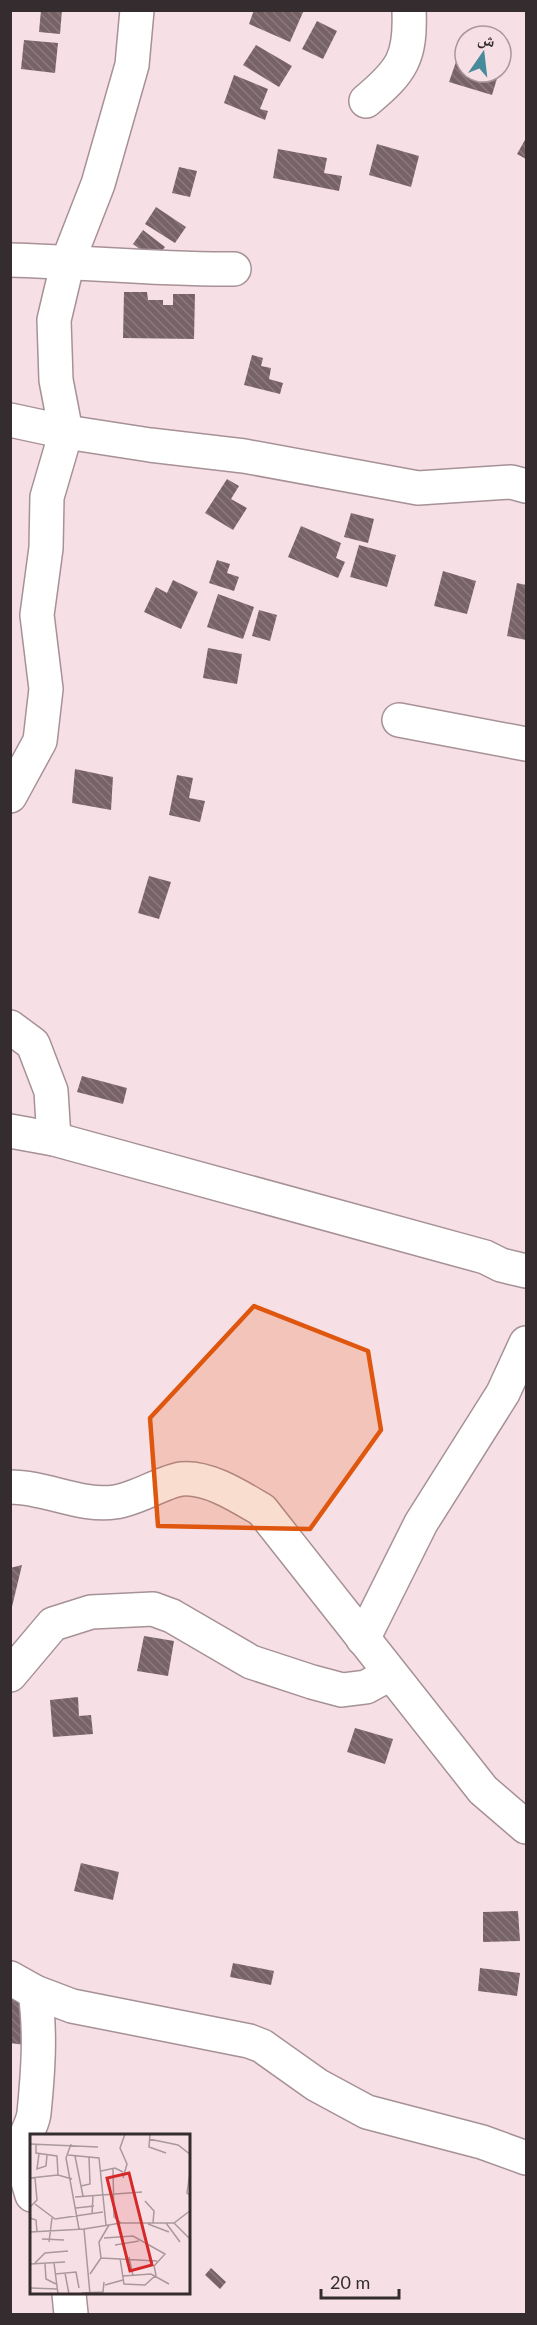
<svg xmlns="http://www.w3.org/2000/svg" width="537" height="2325" viewBox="0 0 537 2325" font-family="Lato,'Noto Naskh Arabic',sans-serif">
<defs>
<pattern id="building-back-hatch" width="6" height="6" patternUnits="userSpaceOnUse" patternTransform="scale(1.5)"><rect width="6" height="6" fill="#776367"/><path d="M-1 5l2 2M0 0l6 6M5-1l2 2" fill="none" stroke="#8a7a7d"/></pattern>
</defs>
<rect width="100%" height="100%" fill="#f7e0e5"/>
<g fill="url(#building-back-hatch)">
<path d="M 41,10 L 62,10 L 60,34 L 39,32 Z"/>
<path d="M 254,10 L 304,10 L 290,42 L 249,24 Z"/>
<path d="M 317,21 L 337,31 L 323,59 L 302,49 Z"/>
<path d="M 24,40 L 58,43 L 55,73 L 21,69 Z"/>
<path d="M 256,45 L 292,66 L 279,87 L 243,65 Z"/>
<path d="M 457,59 L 465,61 L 465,72 L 499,72 L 492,95 L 449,82 Z"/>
<path d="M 234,75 L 268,89 L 260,109 L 268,111 L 265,120 L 224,103 Z"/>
<path d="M 526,138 L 526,159 L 517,154 Z"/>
<path d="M 377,144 L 419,156 L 411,187 L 369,175 Z"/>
<path d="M 278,149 L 327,158 L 324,173 L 342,176 L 339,191 L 273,178 Z"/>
<path d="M 179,167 L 197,171 L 190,197 L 172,193 Z"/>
<path d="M 156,207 L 186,227 L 175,243 L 145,224 Z"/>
<path d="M 143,230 L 165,247 L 155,260 L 133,244 Z"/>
<path d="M 124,292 L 147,292 L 148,300 L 163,300 L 163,305 L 173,305 L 173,294 L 195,294 L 194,339 L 123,338 Z"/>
<path d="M 252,355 L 263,358 L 261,366 L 271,368 L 269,379 L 283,383 L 280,394 L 244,385 Z"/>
<path d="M 227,479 L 239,486 L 231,499 L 247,508 L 233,530 L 205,513 Z"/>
<path d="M 351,513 L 374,519 L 368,543 L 344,537 Z"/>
<path d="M 301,526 L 341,543 L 336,558 L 345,562 L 338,578 L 288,557 Z"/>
<path d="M 359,545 L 396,555 L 387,587 L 350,577 Z"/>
<path d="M 217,560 L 230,564 L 227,573 L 239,577 L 234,591 L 209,583 Z"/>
<path d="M 443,571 L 476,581 L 467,614 L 434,606 Z"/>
<path d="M 173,580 L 198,592 L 181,629 L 144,612 L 156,587 L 167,593 Z"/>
<path d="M 517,583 L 526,585 L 526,640 L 507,636 Z"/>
<path d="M 218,594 L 254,607 L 243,639 L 207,627 Z"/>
<path d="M 259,610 L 277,615 L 270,641 L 252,636 Z"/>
<path d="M 208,648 L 242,654 L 237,684 L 203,678 Z"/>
<path d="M 75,769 L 113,777 L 111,810 L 72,803 Z"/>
<path d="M 177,775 L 193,778 L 189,798 L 205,801 L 200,822 L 169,815 Z"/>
<path d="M 149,876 L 171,882 L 159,919 L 138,913 Z"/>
<path d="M 82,1076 L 127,1088 L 123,1104 L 77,1092 Z"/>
<path d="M 22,1565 L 11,1611 L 10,1611 L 10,1568 Z"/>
<path d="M 144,1636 L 174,1641 L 168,1676 L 137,1671 Z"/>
<path d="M 78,1697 L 79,1716 L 91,1715 L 93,1734 L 53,1737 L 50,1700 Z"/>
<path d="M 355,1728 L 393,1739 L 385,1764 L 347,1752 Z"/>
<path d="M 81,1863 L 119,1872 L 113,1900 L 74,1891 Z"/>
<path d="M 518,1911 L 520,1941 L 483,1942 L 483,1912 Z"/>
<path d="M 233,1963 L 274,1971 L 271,1985 L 230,1977 Z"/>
<path d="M 480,1968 L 520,1973 L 517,1996 L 478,1991 Z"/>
<path d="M 10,1999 L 31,2002 L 25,2045 L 10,2043 Z"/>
<path d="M 211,2268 L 226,2282 L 220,2289 L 205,2275 Z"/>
</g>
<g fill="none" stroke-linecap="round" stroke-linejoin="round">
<defs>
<g id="minor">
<path d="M 366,101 C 402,71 411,58 409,10"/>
<path d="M 10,260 C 85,262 159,270 234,269"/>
<path d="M 10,420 L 66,432 L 150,445 L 244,456 L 418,488 L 511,482 L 526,486"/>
<path d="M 399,720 L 526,744"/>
<path d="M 10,796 L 40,741 L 46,689 L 37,615 L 46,548 L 47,497 L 66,432 L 56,380 L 54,320 L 68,261 L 98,184 L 132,65 L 137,10"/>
<path d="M 10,1027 L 33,1044 L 51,1091 L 54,1139"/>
<path d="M 10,1131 L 54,1139 L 485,1257 L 501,1265 L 526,1271"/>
<path d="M 10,1487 C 46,1487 80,1507 115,1502 C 137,1499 162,1482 181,1479 C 208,1476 240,1497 262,1510 L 483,1790 L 526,1827"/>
<path d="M 363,1639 L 421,1523 L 503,1393 L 526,1343"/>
<path d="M 10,1675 L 53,1624 L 91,1612 L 153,1609 L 172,1616 L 251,1662 L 312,1682 L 342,1690 L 366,1687 L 390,1674"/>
<path d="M 10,1978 L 35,1992 L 72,2006 L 249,2041 L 262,2046 L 317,2085 L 367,2112 L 482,2142 L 526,2158"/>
<path d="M 32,2195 C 26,2176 21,2159 25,2140 C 27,2131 33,2123 34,2113 C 38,2073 41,2032 35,1992"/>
<path d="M 69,2294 L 71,2314"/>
</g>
</defs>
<use href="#minor" stroke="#a69196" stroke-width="36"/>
<use href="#minor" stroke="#fff" stroke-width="33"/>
</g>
<path fill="#df570e" fill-opacity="0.2" stroke="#df570e" stroke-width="4.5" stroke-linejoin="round" d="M 254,1306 L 368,1351 L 381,1430 L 310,1529 L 158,1526 L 150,1418 Z"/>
<g transform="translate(30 2134)">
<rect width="160" height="160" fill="#f7e0e5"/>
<path fill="none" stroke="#a9989c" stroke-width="1.5" d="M 120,0 L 119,13 L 136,19M 119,5 L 148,11 L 161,21M 0,10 L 68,13M 6,10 L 6,19 L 27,22 L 28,41M 41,10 L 36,24 L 49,95M 9,20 L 7,35 L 16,32 L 17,21M 38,21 L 69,24 L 76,91M 45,22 L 53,62M 83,35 L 84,83 L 91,89M 71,37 L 85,34 L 93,38M 160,39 L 157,59 L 161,62M 0,44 L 28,41 L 42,45M 93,44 L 97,30 L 90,14 L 95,0M 51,52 L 60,50 L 59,23M 45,63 L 112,58M 115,67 L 124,77 L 123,89M 5,70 L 25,85 L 73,78M 0,73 L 7,66 L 5,44M 46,74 L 64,72M 62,81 L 63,61M 0,84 L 6,86 L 7,98M 136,89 L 150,108M 144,89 L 161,106M 118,90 L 139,98M 54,95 L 91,89 L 144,89 L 161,76M 0,98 L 54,95 L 60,160M 74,104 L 103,102 L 135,120 L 124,132 L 126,141 L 115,151 L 94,150 L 90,124M 12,105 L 34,106M 19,108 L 22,84M 85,111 L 109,107M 99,123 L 103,142M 71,124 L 127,127M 71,124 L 69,108 L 79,91M 5,129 L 15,119 L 38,117M 24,129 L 28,160M 0,130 L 35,128M 15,130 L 16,145 L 26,150M 35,139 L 39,160M 25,140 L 46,138 L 49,154M 60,140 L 71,124M 93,142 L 121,140 L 139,150M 75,151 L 93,146M 0,154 L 27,155M 52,159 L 73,158 L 74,148"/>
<path fill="#d62828" fill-opacity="0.15" stroke="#d62828" stroke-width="3" d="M 99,39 L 122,131 L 100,137 L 77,44 Z"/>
<rect width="160" height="160" fill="none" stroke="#342c2e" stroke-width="3"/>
</g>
<rect width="537" height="2325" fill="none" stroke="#342c2e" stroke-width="24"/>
<g transform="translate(483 54) rotate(14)"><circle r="28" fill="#f7e0e5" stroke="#a9989c" stroke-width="1.5"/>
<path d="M0-4.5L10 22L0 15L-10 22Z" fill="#478b9a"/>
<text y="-9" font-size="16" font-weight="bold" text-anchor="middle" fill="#342c2e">ش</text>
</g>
<path d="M321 2289v9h78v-9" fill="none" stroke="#342c2e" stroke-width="3"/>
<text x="330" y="2289" font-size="18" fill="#342c2e" stroke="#f7e0e5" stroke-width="4.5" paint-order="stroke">20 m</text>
</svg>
